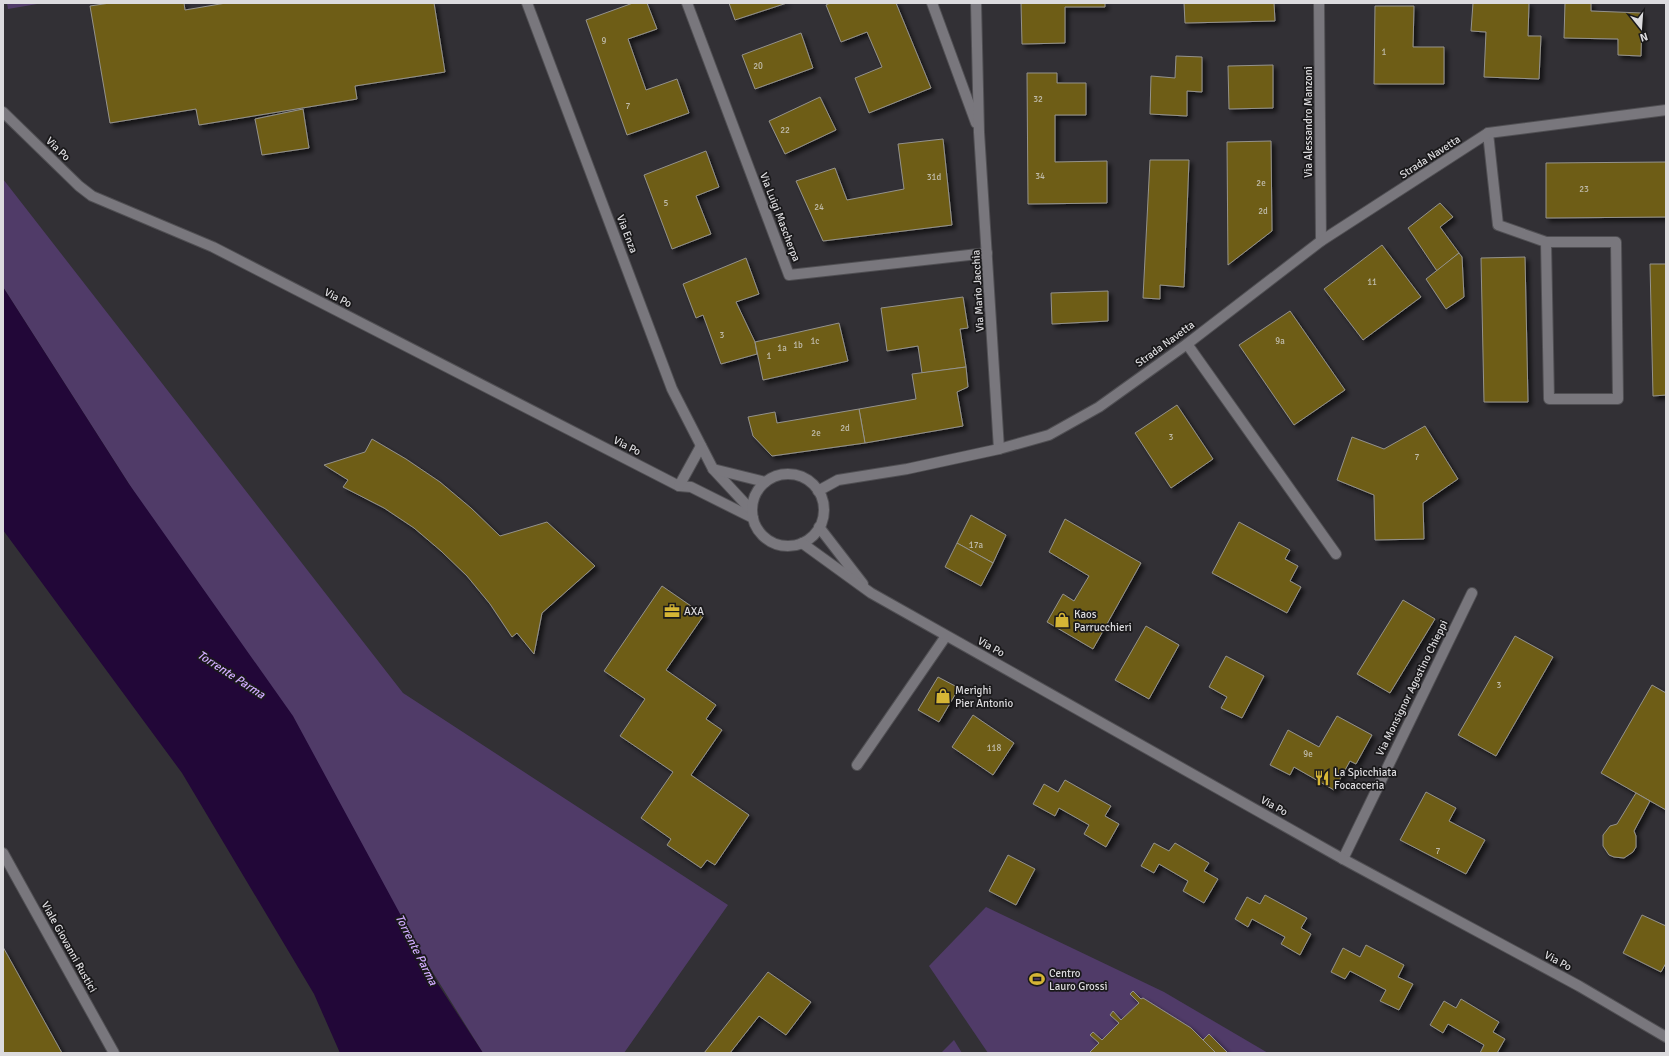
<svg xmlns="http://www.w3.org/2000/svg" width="1669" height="1056" viewBox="0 0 1669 1056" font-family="Signika,sans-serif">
<defs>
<filter id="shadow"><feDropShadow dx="3.5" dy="3.5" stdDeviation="2" flood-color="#0009"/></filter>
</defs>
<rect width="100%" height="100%" fill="#323035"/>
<g fill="#503b68">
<path d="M 7,3 L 43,3 L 8,9 Z"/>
<path d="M 3,179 L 403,693 L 728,905 L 624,1053 L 483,1053 L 129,484 L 3,287 Z"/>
<path d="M 986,907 L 1164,992 L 1268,1053 L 988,1053 L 929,966 Z"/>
<path d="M 954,1040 L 962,1053 L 941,1053 Z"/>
</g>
<path fill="#220738" d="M 3,287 L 129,484 L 293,716 L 438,984 L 483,1053 L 340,1053 L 314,994 L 182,773 L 3,530 Z"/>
<g fill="#6e5d15" stroke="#94928c" filter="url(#shadow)">
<path d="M 110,3 L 184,3 L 185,10 L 226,3 L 434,3 L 445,72 L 355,86 L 357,99 L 199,125 L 196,109 L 110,123 L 90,6 Z"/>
<path d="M 633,3 L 647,3 L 657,29 L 628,39 L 646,90 L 677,79 L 689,113 L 627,135 L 586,20 Z"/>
<path d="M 729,3 L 787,3 L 735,20 Z"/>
<path d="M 830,3 L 896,3 L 931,88 L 869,113 L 855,78 L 882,67 L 867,32 L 841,42 L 826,5 Z"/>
<path d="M 1021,3 L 1105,3 L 1105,7 L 1065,7 L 1065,43 L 1022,44 Z"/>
<path d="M 1184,3 L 1274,3 L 1275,21 L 1185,23 Z"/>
<path d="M 1473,3 L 1529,3 L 1528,36 L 1541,36 L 1539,79 L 1484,77 L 1486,32 L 1471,31 Z"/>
<path d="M 1565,3 L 1591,3 L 1591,11 L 1642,13 L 1641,56 L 1618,55 L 1618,39 L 1564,38 Z"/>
<path d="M 1375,6 L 1414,6 L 1413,47 L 1444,47 L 1444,84 L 1374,84 Z"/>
<path d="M 801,33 L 813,68 L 755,89 L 742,55 Z"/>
<path d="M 1176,56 L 1202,57 L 1202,92 L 1187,91 L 1187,116 L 1150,114 L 1151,76 L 1175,78 Z"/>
<path d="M 1273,65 L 1273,108 L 1229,109 L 1228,66 Z"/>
<path d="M 1027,73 L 1057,73 L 1057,83 L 1086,83 L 1086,115 L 1055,115 L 1055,162 L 1107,161 L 1107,203 L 1028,204 Z"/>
<path d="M 820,97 L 836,130 L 785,154 L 769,121 Z"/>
<path d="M 303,109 L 309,148 L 262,155 L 255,119 Z"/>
<path d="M 943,139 L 952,225 L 823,241 L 796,181 L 835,168 L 847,200 L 904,189 L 898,144 Z"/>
<path d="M 1271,141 L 1272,231 L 1228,265 L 1227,142 Z"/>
<path d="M 706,151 L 719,187 L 696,196 L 711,234 L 672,249 L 644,175 Z"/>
<path d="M 1150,160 L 1189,160 L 1184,287 L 1160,285 L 1160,299 L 1143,298 Z"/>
<path d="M 1666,162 L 1666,217 L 1546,218 L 1546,163 Z"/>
<path d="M 1440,203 L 1453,217 L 1440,227 L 1459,253 L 1437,271 L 1408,228 Z"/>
<path d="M 1382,245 L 1421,297 L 1363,340 L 1324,289 Z"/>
<path d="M 1459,253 L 1462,257 L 1464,297 L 1446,309 L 1426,279 Z"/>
<path d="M 1525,257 L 1528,402 L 1484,402 L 1481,258 Z"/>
<path d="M 746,258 L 759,294 L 736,302 L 755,342 L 757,354 L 721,364 L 703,315 L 696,318 L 683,284 Z"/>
<path d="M 1650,264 L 1666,264 L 1666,395 L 1653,396 Z"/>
<path d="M 1108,291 L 1108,321 L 1052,324 L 1051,293 Z"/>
<path d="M 963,297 L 968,328 L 960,329 L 966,367 L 922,373 L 918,346 L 887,351 L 881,308 Z"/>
<path d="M 1290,311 L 1345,390 L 1294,425 L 1239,345 Z"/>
<path d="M 839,323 L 848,361 L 763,380 L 755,342 Z"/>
<path d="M 966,367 L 968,387 L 957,392 L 963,426 L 865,443 L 859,409 L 916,399 L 912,374 Z"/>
<path d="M 1177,405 L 1213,459 L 1171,488 L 1135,433 Z"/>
<path d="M 859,409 L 865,443 L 772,456 L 753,436 L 748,417 L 775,412 L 777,423 Z"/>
<path d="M 1425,426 L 1458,479 L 1423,503 L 1424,539 L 1375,540 L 1374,495 L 1337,480 L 1352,437 L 1384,449 Z"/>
<path d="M 372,439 L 406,459 L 440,482 L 471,508 L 500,536 L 547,522 L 595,566 L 542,613 L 534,654 L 517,633 L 512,637 L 490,604 L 467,576 L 441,551 L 414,528 L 384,508 L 343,487 L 348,480 L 324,465 L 365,452 Z"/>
<path d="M 971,515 L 1006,535 L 993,563 L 957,543 Z"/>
<path d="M 1065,519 L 1141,563 L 1093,649 L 1047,622 L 1063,594 L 1074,601 L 1089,576 L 1049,552 Z"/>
<path d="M 1239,522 L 1290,550 L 1285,559 L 1298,566 L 1290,581 L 1301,587 L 1287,613 L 1212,573 Z"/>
<path d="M 957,543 L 993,563 L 981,586 L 945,567 Z"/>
<path d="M 662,586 L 704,615 L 666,670 L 716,705 L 706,719 L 722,730 L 691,775 L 749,815 L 715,865 L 707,860 L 701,868 L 667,845 L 671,839 L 641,818 L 673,772 L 620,736 L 645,699 L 604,671 Z"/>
<path d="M 1403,600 L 1435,619 L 1390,693 L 1357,674 Z"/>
<path d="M 1146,626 L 1179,645 L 1149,699 L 1115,680 Z"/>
<path d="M 1515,636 L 1553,657 L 1496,756 L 1458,735 Z"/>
<path d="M 1226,656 L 1264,676 L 1242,718 L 1221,708 L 1227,697 L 1209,687 Z"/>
<path d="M 938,677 L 959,688 L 939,722 L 918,710 Z"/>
<path d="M 1652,685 L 1666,693 L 1666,810 L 1601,773 Z"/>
<path d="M 973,715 L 1014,743 L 993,775 L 952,747 Z"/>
<path d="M 1337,716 L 1372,735 L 1356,764 L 1350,761 L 1334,790 L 1294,767 L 1290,775 L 1270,765 L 1288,730 L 1319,747 Z"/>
<path d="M 1065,780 L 1111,806 L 1105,816 L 1119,824 L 1106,847 L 1084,834 L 1089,825 L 1059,808 L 1055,816 L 1033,804 L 1044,784 L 1058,792 Z"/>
<path d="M 1426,792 L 1456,808 L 1449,821 L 1485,840 L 1466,874 L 1400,840 Z"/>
<path d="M 1636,793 L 1650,801 L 1634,831 L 1636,836 L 1636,847 L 1633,852 L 1624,858 L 1614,857 L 1609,855 L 1603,846 L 1603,835 L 1610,826 L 1617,824 Z"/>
<path d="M 1154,843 L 1169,851 L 1175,843 L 1209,863 L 1204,871 L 1218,879 L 1204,903 L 1183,891 L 1188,881 L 1159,864 L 1154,873 L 1141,866 Z"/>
<path d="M 1008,855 L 1035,869 L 1016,905 L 989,891 Z"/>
<path d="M 1265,895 L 1307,918 L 1301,928 L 1311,934 L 1300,955 L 1281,944 L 1285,937 L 1252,919 L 1248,927 L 1235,919 L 1247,897 L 1260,904 Z"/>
<path d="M 1642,915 L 1666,926 L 1666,963 L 1661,972 L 1623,953 Z"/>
<path d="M 1366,945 L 1404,965 L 1398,977 L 1413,984 L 1399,1010 L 1380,1001 L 1386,990 L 1350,971 L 1345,979 L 1331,972 L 1343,948 L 1360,957 Z"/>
<path d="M 3,947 L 62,1053 L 4,1053 L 3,1050 Z"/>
<path d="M 768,972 L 811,1002 L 786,1035 L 759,1016 L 730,1053 L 704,1053 Z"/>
<path d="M 1133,991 L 1141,999 L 1143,998 L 1191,1028 L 1216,1053 L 1089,1053 L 1099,1043 L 1090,1035 L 1093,1032 L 1102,1040 L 1119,1023 L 1110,1015 L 1113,1011 L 1121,1020 L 1139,1003 L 1130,994 Z"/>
<path d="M 1461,999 L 1499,1022 L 1493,1032 L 1505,1039 L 1497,1053 L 1480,1053 L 1484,1045 L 1448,1024 L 1443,1033 L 1430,1025 L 1444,1001 L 1456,1008 Z"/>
<path d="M 1209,1034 L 1228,1053 L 1216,1053 L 1203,1040 Z"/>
</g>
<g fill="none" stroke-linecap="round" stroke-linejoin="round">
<defs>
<g id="street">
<path d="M 687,3 L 789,275 L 987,253"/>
<path d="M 932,3 L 976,123"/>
<path d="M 976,3 L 979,132 L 999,449"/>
<path d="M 1319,3 L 1321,241"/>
<path d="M 3,112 L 79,186 L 92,196 L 213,247 L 679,486 L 691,487 L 753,518"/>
<path d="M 1488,133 L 1498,225 L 1546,242 L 1616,242 L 1618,399 L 1549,399 L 1546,242"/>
<path d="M 1187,344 L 1336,554"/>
<path d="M 818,491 L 838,480 L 907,469 L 999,449 L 1049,435 L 1099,407 L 1187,344 L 1321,241 L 1488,133 L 1666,110"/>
<path d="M 857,765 L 946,636"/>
<path d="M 1343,859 L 1472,593"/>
</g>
<g id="secondary">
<path d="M 527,3 L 672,389 L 713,469 L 752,511"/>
<path d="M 713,469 L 765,482"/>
<circle cx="788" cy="510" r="36"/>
<path d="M 679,486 L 701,446"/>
<path d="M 819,527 L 863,584"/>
<path d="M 802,543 L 871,593 L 1343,859 L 1579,986 L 1666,1037"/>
<path d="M 3,853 L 114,1053"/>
</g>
</defs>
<use href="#street" stroke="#504f53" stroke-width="12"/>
<use href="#secondary" stroke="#504f53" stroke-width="12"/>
<use href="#street" stroke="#79777d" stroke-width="10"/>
<use href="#secondary" stroke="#79777d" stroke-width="10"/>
</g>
<defs>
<symbol id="office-bare" viewBox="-9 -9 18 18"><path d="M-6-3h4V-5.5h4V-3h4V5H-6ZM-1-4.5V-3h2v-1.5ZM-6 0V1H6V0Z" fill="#d5b535" stroke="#1a191b" stroke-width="2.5" paint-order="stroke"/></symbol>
<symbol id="shop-bare" viewBox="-9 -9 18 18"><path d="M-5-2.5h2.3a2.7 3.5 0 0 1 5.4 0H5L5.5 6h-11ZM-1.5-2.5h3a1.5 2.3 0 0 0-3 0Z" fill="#d5b535" stroke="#1a191b" stroke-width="2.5" paint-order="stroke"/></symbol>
<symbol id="restaurant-bare" viewBox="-9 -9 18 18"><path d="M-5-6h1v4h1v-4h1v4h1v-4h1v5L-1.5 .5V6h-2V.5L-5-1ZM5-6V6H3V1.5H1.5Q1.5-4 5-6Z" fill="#d5b535" stroke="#1a191b" stroke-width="2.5" paint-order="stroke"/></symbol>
<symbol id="stadium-bare" viewBox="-9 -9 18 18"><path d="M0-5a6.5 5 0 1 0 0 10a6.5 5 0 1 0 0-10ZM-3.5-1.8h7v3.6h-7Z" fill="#d5b535" stroke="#1a191b" stroke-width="2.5" paint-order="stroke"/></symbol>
</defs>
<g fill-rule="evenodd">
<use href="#office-bare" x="661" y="600" width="22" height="22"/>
<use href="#shop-bare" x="1051" y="609" width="22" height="22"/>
<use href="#shop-bare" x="932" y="685" width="22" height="22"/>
<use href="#restaurant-bare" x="1311" y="767" width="22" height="22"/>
<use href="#stadium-bare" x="1026" y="968" width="22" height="22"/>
</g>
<g text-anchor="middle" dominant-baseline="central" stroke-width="3.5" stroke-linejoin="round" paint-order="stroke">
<g font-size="9" fill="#c0bcac">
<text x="604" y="41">9</text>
<text x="1384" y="52">1</text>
<text x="758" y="66">20</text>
<text x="1038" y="99">32</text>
<text x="628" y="106">7</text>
<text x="785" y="130">22</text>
<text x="1040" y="176">34</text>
<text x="934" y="177">31d</text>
<text x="1261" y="183">2e</text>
<text x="1584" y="189">23</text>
<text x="666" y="203">5</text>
<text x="819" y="207">24</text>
<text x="1263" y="211">2d</text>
<text x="1372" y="282">11</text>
<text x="722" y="335">3</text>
<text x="815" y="341">1c</text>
<text x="1280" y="341">9a</text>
<text x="798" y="345">1b</text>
<text x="782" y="348">1a</text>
<text x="769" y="356">1</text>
<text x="845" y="428">2d</text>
<text x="816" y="433">2e</text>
<text x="1171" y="437">3</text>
<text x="1417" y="457">7</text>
<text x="976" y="545">17a</text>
<text x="1499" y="685">3</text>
<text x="994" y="748">118</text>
<text x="1308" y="754">9e</text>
<text x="1438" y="851">7</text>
</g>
<g font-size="11" fill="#dcdbde" stroke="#1a191b">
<text transform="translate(1308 122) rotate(-90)">Via Alessandro Manzoni</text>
<text transform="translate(58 149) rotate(44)">Via Po</text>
<text transform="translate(1430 157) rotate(-33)">Strada Navetta</text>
<text transform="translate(780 217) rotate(69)">Via Luigi Mascherpa</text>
<text transform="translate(627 234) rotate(69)">Via Enza</text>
<text transform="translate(978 291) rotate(-93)">Via Mario Jacchia</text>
<text transform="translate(338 298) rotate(27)">Via Po</text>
<text transform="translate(1165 344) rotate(-36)">Strada Navetta</text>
<text transform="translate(627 446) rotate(27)">Via Po</text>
<text transform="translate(991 647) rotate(29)">Via Po</text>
<text transform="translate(1412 688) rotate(-64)">Via Monsignor Agostino Chieppi</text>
<text transform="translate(1274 806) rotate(29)">Via Po</text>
<text transform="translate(69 947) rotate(61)">Viale Giovanni Rustici</text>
<text transform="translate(1558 961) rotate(28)">Via Po</text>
</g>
<g font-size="11" fill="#dcdbde" stroke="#1a191b" text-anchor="start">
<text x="684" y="611">AXA</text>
<text x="1074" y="614">Kaos<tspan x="1074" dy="13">Parrucchieri</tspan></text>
<text x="955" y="690">Merighi<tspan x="955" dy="13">Pier Antonio</tspan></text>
<text x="1334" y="772">La Spicchiata<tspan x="1334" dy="13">Focacceria</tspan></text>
<text x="1049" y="973">Centro<tspan x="1049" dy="13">Lauro Grossi</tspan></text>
</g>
<g font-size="12" font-style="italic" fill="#d1acfe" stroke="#1a191b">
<text transform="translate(231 675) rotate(33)">Torrente Parma</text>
<text transform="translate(416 950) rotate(63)">Torrente Parma</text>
</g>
</g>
<rect width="1669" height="1056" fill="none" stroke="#dcdbde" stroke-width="8"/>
<g transform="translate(1641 28) rotate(163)" stroke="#1a191b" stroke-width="3" paint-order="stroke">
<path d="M0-3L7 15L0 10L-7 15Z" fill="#dcdbde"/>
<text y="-6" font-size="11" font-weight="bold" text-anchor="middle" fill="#dcdbde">N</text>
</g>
</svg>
